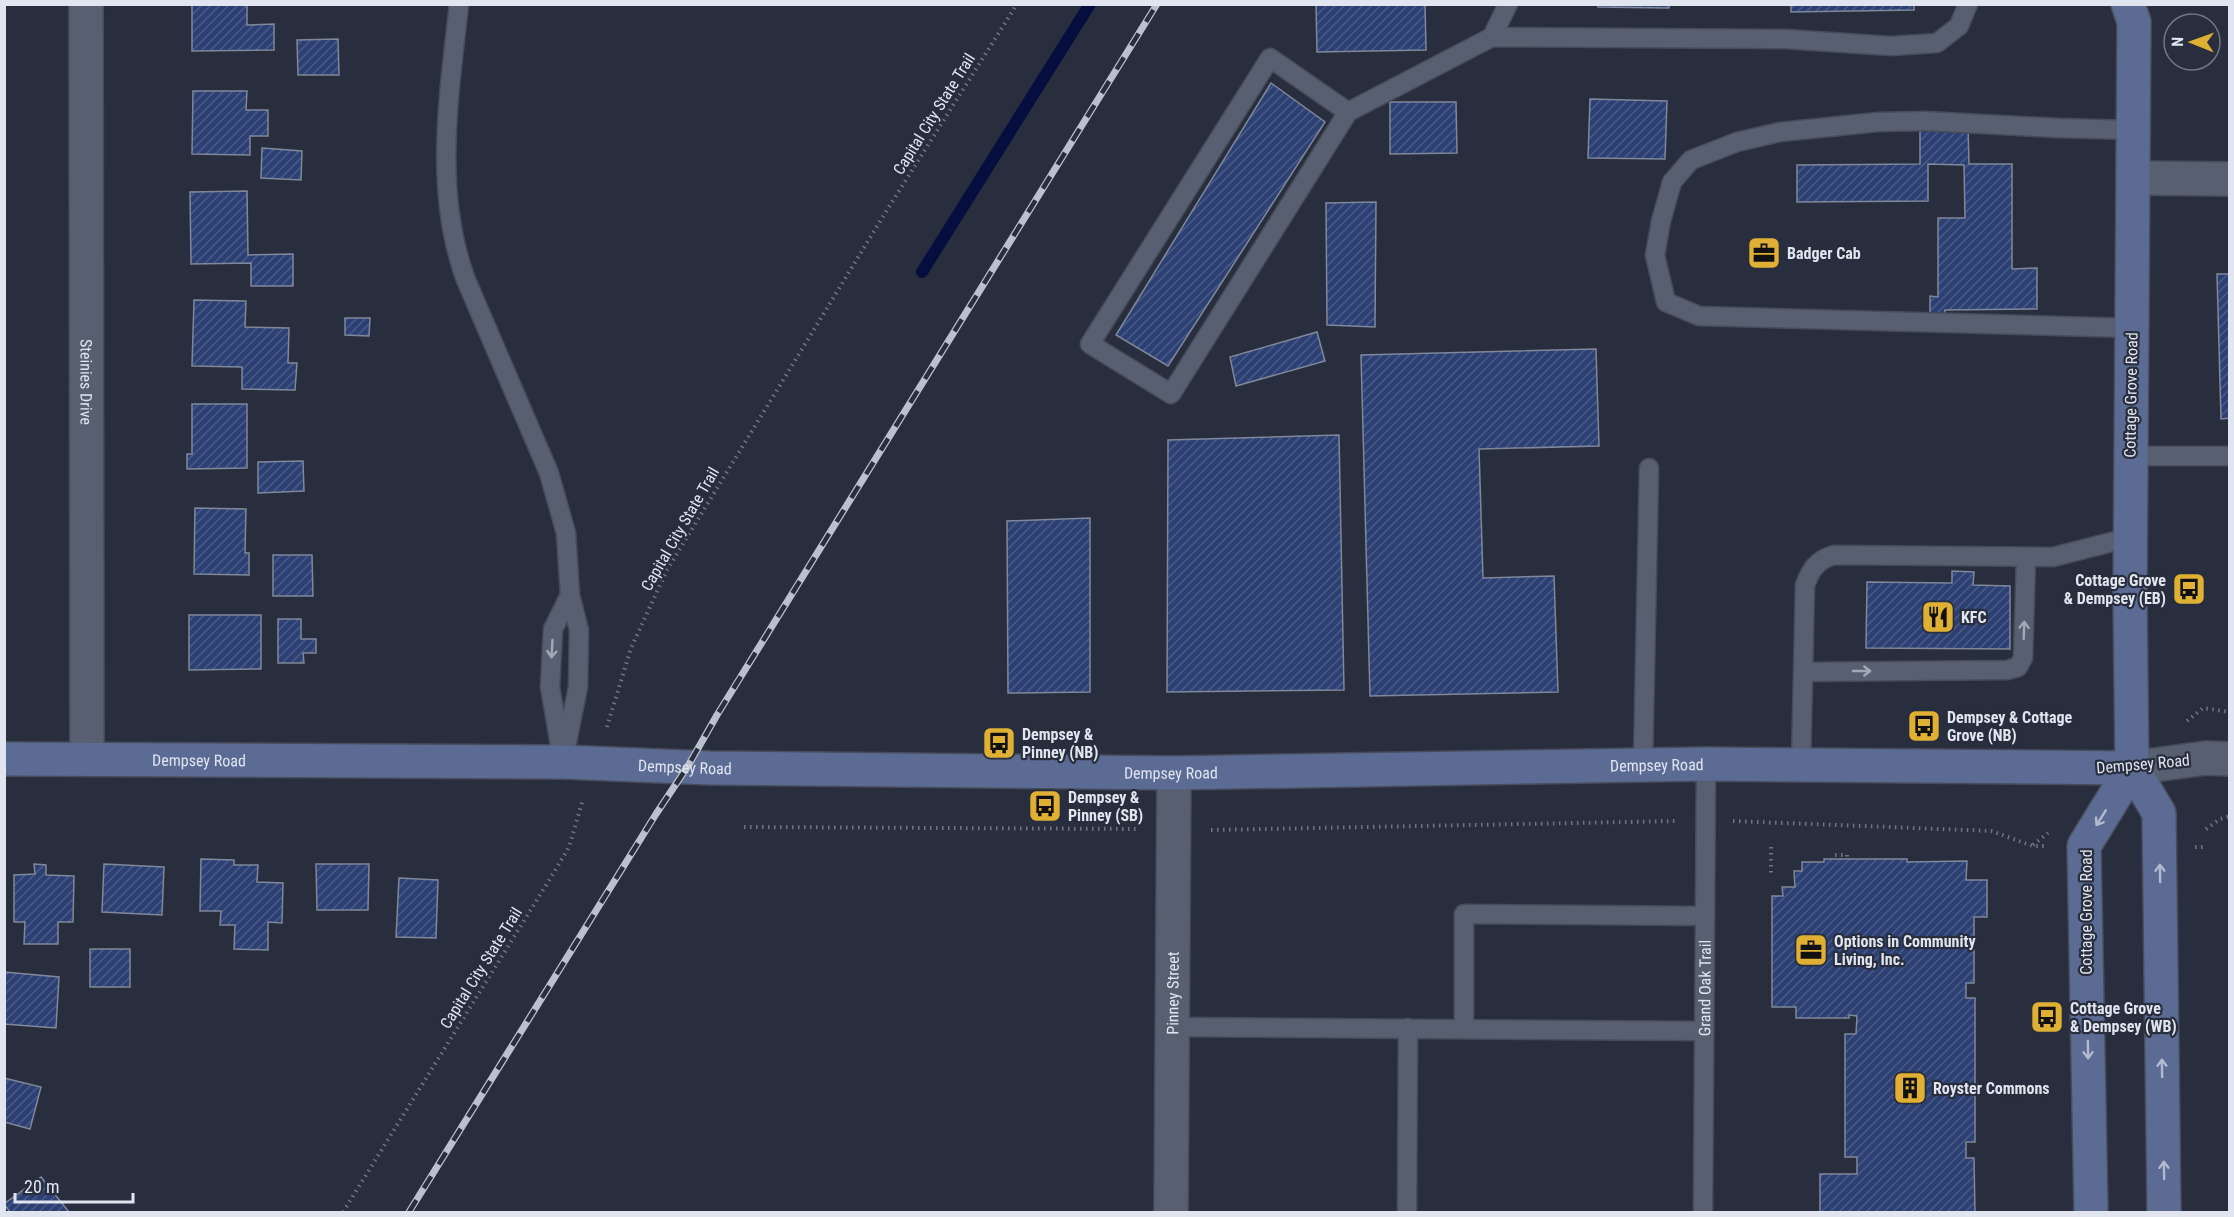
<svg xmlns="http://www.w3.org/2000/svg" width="2234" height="1217" viewBox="0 0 2234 1217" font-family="'Roboto Condensed',sans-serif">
<defs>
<pattern id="building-hatch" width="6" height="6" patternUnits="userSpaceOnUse" patternTransform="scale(1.5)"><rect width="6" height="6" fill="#2d4074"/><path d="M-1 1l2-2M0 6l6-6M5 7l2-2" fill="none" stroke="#4b5b88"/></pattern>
</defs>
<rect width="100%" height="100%" fill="#282e3e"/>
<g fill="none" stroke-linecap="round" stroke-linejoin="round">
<path stroke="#050e3e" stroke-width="12" d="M 922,272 L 1090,4"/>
</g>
<g fill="url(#building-hatch)" stroke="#7f889a" stroke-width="1.5">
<path d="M 192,4 L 247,4 L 247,25 L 274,24 L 274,50 L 192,51 Z"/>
<path d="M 1316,4 L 1425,4 L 1426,50 L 1317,52 Z"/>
<path d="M 1598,4 L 1669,4 L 1669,8 L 1598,7 Z"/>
<path d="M 1791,4 L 1914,4 L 1914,10 L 1791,12 Z"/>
<path d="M 338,39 L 339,75 L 298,75 L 297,40 Z"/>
<path d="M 1271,83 L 1325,122 L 1168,366 L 1116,335 Z"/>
<path d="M 193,91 L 247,91 L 246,110 L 268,110 L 268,136 L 250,136 L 250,155 L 192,154 Z"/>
<path d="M 1590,99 L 1667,101 L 1665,159 L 1588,158 Z"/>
<path d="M 1390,102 L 1456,102 L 1457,153 L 1390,154 Z"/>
<path d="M 1920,126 L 1968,126 L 1969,164 L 2012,164 L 2012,269 L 2037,268 L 2037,309 L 1945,310 L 1945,316 L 1930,317 L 1930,296 L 1938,297 L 1938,218 L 1965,218 L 1964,165 L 1928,164 L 1928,201 L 1797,202 L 1797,165 L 1920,164 Z"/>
<path d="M 262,148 L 302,151 L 301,180 L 261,178 Z"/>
<path d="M 247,191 L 248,255 L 293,254 L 293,286 L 251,286 L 251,263 L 191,264 L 190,192 Z"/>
<path d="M 1376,202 L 1375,327 L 1327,325 L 1326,203 Z"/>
<path d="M 2217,274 L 2230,274 L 2230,418 L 2221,419 Z"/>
<path d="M 194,300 L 246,301 L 245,327 L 289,328 L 288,363 L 297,363 L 295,390 L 242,389 L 242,367 L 192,366 Z"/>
<path d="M 345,318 L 370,318 L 369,336 L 345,335 Z"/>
<path d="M 1317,332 L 1325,361 L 1236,386 L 1230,357 Z"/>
<path d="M 1596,349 L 1599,446 L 1479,449 L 1483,578 L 1554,576 L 1558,692 L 1370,696 L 1361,355 Z"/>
<path d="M 192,404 L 247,404 L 247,468 L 187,469 L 187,454 L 192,454 Z"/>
<path d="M 1339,435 L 1344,690 L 1167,692 L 1168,440 Z"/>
<path d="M 303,461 L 304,491 L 258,493 L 258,462 Z"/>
<path d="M 195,508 L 246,509 L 245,553 L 249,553 L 249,575 L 194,574 Z"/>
<path d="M 1090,518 L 1090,692 L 1008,693 L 1007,521 Z"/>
<path d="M 273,555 L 312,555 L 313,596 L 273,596 Z"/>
<path d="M 1952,571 L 1974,572 L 1973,585 L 2010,586 L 2010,649 L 1866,648 L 1867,582 L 1952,583 Z"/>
<path d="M 189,615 L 261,615 L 261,669 L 189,670 Z"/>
<path d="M 278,619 L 301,619 L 301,639 L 316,639 L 316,653 L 303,653 L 304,663 L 278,663 Z"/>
<path d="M 201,859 L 234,860 L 234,865 L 258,865 L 257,882 L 283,883 L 282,923 L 268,922 L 268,950 L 234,949 L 235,925 L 220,925 L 221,911 L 200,911 Z"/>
<path d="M 1824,859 L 1907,859 L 1907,862 L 1967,861 L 1966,880 L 1987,880 L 1987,917 L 1974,917 L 1974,983 L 1966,983 L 1966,998 L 1975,998 L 1975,1142 L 1966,1142 L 1966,1158 L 1974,1158 L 1975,1212 L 1820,1212 L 1820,1174 L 1857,1174 L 1857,1157 L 1845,1157 L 1845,1034 L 1856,1034 L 1857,1016 L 1849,1015 L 1849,1018 L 1796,1018 L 1796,1007 L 1772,1007 L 1772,896 L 1783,896 L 1782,887 L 1795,887 L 1794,871 L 1802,871 L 1802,862 L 1824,862 Z"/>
<path d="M 34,864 L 46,865 L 46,875 L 74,876 L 73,922 L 58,922 L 58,944 L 24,944 L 25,922 L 14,922 L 14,875 L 35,874 Z"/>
<path d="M 104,864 L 164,867 L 162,915 L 102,912 Z"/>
<path d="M 316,864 L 369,864 L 368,910 L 317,910 Z"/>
<path d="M 399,878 L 438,880 L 436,938 L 396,937 Z"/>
<rect x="90" y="949" width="40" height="38"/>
<path d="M 4,972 L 59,977 L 56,1028 L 4,1024 Z"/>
<path d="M 4,1078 L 41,1087 L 30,1129 L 4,1122 Z"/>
<path d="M 41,1177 L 69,1212 L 10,1212 L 4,1204 Z"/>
</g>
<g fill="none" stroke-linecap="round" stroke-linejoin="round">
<defs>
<g id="lane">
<path d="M 459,4 C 449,96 433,191 466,280 L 549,473 L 566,533 L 570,595 L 579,630 L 578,687 L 563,762"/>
<path d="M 1492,37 L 1508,4"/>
<path d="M 1348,112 L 1270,58 L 1090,344 L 1171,394 L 1348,112 L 1492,37 L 1785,39 L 1891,46 L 1937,43 L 1959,26 L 1968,4"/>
<path d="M 2132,328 L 1699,316 L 1666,302 L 1655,255 L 1661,221 L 1672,182 L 1691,160 L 1737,142 L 1780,132 L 1878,122 L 1925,121 L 2058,128 L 2133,130"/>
<path d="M 2131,456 L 2230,456"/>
<path d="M 1804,672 L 2007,670 L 2018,667 L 2023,658 L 2026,557"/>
<path d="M 561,751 L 550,687 L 553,629 L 570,595"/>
<path d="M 1643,765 L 1649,468"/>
<path d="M 1801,765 L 1805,585 C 1811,569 1817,560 1834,555 L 2053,557 L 2131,537"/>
<path d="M 1173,1027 L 1704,1031"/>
<path d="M 1464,1029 L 1464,914 L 1705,916"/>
<path d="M 1407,1212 L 1408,1028"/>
<path id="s1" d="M 1703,1212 L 1706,764"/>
</g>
<g id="street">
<path id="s2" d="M 86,4 L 87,759"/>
<path d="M 2133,178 L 2230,179"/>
<path d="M 2132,768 L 2206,758 L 2230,759"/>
<path id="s3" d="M 1171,1212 L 1174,773"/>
</g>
<g id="secondary">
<path d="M 2128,4 L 2134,22 L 2130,597 L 2132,768 L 2159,813 L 2164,1212"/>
<path id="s4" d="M 4,759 L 563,762 L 710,768 L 1174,773 L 1706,764 L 2132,768"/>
<path d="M 2091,1212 L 2084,846 L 2132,768"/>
</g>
</defs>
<use href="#lane" stroke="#474c5a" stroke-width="21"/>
<use href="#street" stroke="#474c5a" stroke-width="36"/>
<use href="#secondary" stroke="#474c5a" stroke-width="36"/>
<g stroke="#6f7583" stroke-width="4" stroke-dasharray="1.5 4.5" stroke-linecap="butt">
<path d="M 2187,721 L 2203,708 L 2230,712"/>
<path d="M 607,727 L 631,648 L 667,570 L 887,210 L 1017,4"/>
<path d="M 1733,821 L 1991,831 L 2033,846 L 2047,846"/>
<path d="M 744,827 L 1138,829"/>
<path d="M 2206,829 L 2220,819 L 2230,816"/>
<path d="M 1211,830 L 1678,821"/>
<path d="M 2033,845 L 2048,833"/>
<path d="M 1771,847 L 1771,877"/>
<path d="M 2195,847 L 2207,847"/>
<path d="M 1835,855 L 1847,855 L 1847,859"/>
<path d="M 343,1212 L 553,874 L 569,847 L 583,799"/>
</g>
<use href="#lane" stroke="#575f70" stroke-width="18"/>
<use href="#street" stroke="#575f70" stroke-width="33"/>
<use href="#secondary" stroke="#5b6b94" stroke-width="33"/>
<defs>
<path id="rail" d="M 409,1212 L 656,814 L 688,766 L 717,715 L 1157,4"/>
</defs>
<use href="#rail" stroke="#bbc1cc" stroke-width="7"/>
<use href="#rail" stroke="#282e3e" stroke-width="4.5" stroke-dasharray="14" stroke-linecap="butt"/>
</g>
<defs><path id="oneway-shaft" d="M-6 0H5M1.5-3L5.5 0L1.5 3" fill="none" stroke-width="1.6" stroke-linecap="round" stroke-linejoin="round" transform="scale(1.5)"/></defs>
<g stroke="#a2a9b6">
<use href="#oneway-shaft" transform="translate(2024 630) rotate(-88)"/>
<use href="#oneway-shaft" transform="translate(552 649) rotate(93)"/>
<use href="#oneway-shaft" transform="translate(1862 671)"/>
</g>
<g stroke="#b1bacf">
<use href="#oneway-shaft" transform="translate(2101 818) rotate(122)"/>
<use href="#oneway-shaft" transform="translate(2160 873) rotate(-91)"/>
<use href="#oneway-shaft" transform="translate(2088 1050) rotate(89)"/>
<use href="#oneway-shaft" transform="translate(2162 1068) rotate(-91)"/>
<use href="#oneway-shaft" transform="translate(2164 1170) rotate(-91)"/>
</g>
<defs>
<symbol id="office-square" viewBox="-11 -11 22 22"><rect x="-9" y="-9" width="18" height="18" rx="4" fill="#dfb034" stroke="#282e3e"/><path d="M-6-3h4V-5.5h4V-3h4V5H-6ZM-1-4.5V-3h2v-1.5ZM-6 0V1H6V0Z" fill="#111"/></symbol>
<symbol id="bus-square" viewBox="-11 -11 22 22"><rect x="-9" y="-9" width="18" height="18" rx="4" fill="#dfb034" stroke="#282e3e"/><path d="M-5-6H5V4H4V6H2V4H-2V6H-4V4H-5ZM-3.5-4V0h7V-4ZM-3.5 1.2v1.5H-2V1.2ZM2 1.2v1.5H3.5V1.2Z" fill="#111"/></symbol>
<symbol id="restaurant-square" viewBox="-11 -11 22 22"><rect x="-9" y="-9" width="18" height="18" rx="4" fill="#dfb034" stroke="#282e3e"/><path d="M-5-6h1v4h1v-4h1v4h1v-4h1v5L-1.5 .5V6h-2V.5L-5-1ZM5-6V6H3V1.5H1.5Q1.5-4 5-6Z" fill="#111"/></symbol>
<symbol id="building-square" viewBox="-11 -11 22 22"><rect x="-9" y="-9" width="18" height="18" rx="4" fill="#dfb034" stroke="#282e3e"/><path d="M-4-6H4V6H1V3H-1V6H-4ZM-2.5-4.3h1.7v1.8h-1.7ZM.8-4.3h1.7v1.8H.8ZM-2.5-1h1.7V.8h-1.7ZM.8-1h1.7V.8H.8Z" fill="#111"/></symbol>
</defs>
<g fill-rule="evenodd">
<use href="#office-square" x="1745" y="234" width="38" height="38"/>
<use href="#bus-square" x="2170" y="570" width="38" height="38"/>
<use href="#restaurant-square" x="1919" y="598" width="38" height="38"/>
<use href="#bus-square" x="1905" y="707" width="38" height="38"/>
<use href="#bus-square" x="980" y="724" width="38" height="38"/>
<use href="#bus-square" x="1026" y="787" width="38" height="38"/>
<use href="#office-square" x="1792" y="931" width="38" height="38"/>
<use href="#bus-square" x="2028" y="998" width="38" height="38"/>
<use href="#building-square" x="1891" y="1069" width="38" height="38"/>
</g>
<g text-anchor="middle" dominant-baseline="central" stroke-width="4.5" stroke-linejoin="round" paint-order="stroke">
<g font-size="16" fill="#e0e5ef" stroke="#282e3e">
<text transform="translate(934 114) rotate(-58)">Capital City State Trail</text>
<text stroke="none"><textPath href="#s2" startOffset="378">Steinies Drive</textPath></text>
<text transform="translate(2131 395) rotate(-89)">Cottage Grove Road</text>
<text transform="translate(680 529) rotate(-60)">Capital City State Trail</text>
<text stroke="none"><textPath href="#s4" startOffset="195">Dempsey Road</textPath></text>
<text transform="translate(2143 764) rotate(-5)">Dempsey Road</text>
<text stroke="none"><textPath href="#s4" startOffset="1653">Dempsey Road</textPath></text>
<text stroke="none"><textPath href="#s4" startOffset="681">Dempsey Road</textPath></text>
<text stroke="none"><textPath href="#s4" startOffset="1167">Dempsey Road</textPath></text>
<text transform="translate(2086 912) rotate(-90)">Cottage Grove Road</text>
<text transform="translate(481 968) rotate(-58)">Capital City State Trail</text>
<text stroke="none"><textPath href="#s1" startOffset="224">Grand Oak Trail</textPath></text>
<text stroke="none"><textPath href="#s3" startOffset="219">Pinney Street</textPath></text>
</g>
<g font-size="16" font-weight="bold" fill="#e0e5ef" stroke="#282e3e" text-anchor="start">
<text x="1787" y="253">Badger Cab</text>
<text x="2166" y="580" text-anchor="end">Cottage Grove<tspan x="2166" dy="18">&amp; Dempsey (EB)</tspan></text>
<text x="1961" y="617">KFC</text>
<text x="1947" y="717">Dempsey &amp; Cottage<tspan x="1947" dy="18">Grove (NB)</tspan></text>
<text x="1022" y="734">Dempsey &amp;<tspan x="1022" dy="18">Pinney (NB)</tspan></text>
<text x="1068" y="797">Dempsey &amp;<tspan x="1068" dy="18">Pinney (SB)</tspan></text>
<text x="1834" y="941">Options in Community<tspan x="1834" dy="18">Living, Inc.</tspan></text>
<text x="2070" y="1008">Cottage Grove<tspan x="2070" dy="18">&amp; Dempsey (WB)</tspan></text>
<text x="1933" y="1088">Royster Commons</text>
</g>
</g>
<rect width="2234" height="1217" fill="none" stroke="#e0e5ef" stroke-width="12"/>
<g transform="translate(2192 42) rotate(271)"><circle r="28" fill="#282e3e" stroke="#727785" stroke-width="1.5"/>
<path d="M0-4.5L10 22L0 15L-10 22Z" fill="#dfb034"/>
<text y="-9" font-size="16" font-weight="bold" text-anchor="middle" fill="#e0e5ef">N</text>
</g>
<path d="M15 1193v9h118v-9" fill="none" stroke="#e0e5ef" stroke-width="3"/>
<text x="24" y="1193" font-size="18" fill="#e0e5ef" stroke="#282e3e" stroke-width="4.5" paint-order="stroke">20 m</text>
</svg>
